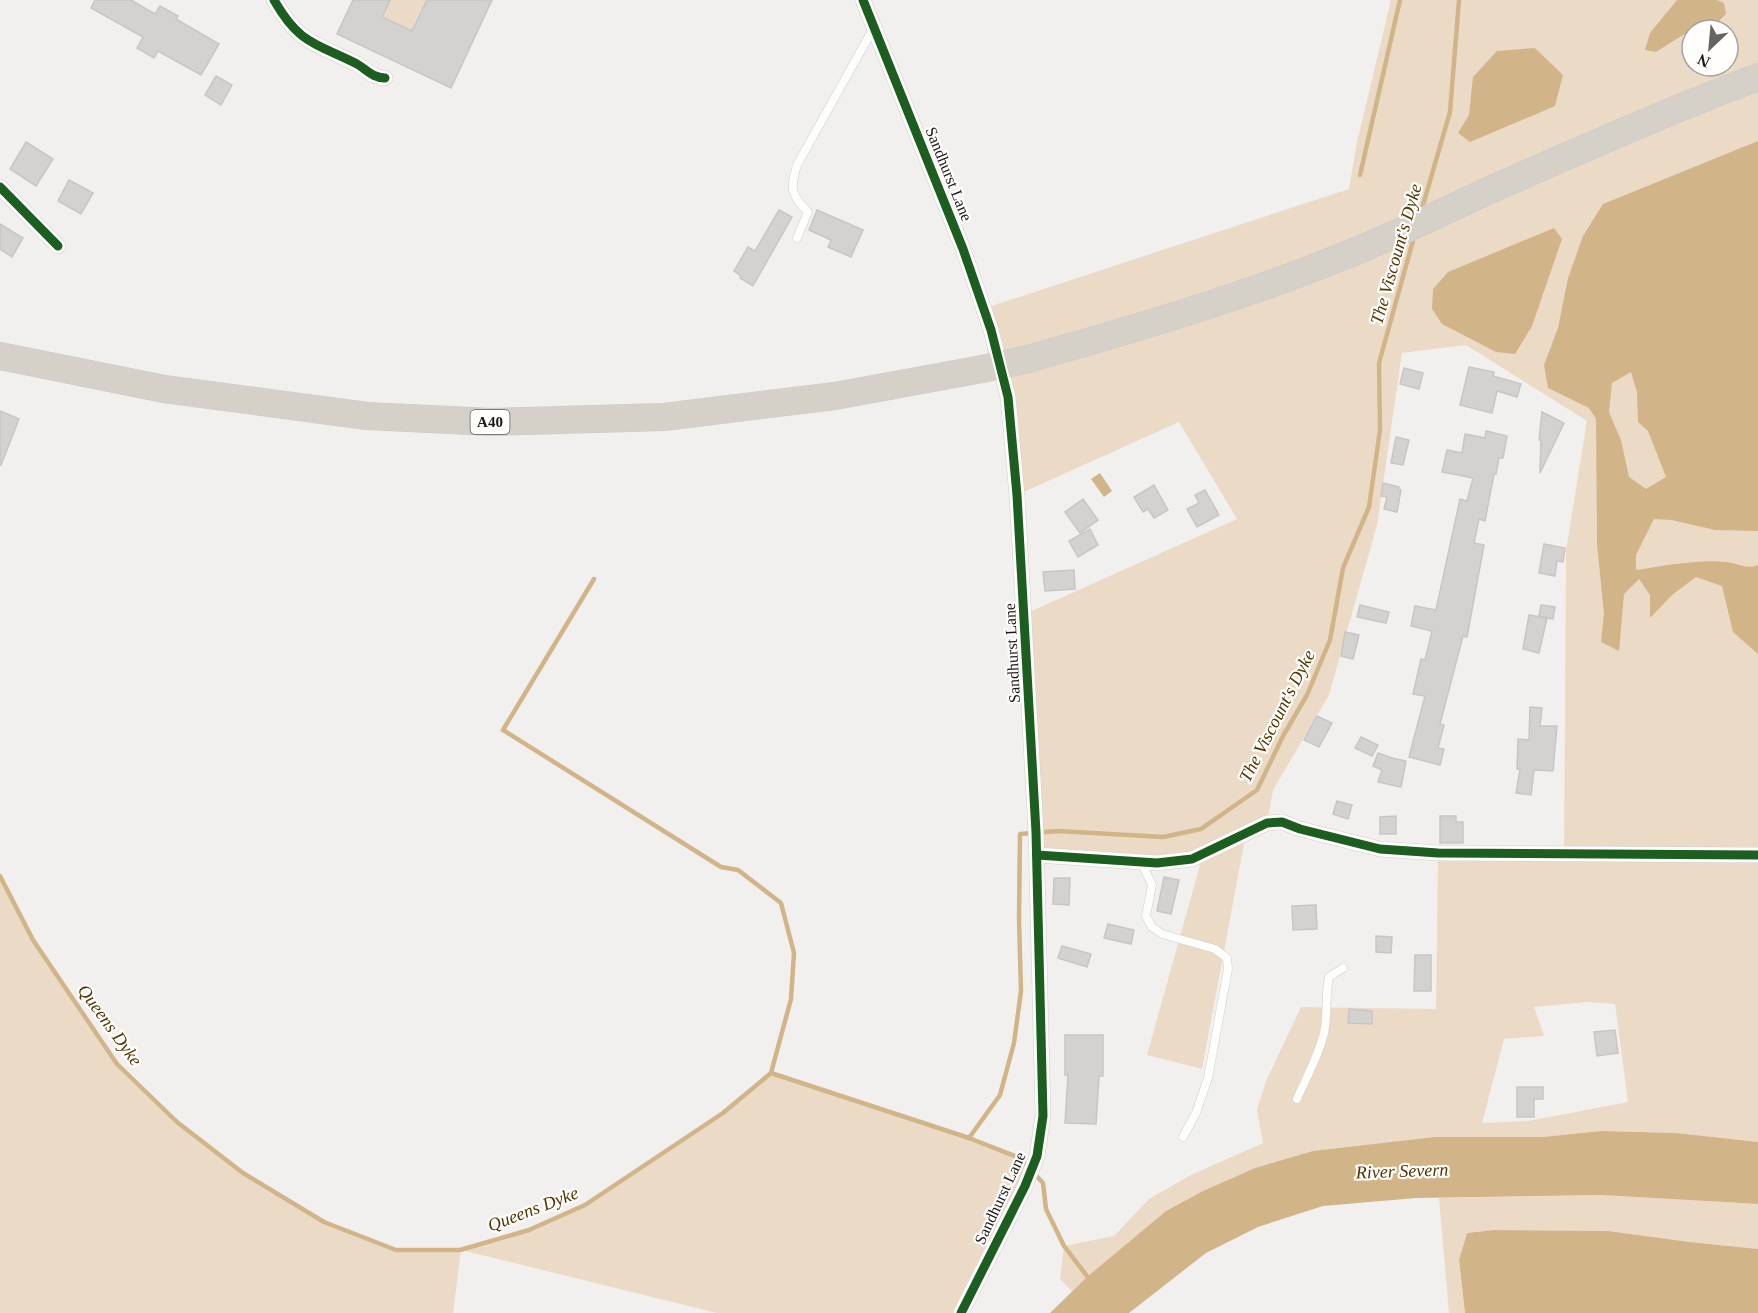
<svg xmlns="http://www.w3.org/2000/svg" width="1758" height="1313" viewBox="0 0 1758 1313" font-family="Georgia,serif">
<rect width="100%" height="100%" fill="#f2f0ee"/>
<g fill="#ebdbc6" fill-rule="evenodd">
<path d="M 390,0 L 427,0 L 412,31 L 382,17 Z"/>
<path d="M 1391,0 L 1758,0 L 1758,1142 L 1676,1133 L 1601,1131 L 1543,1137 L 1313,1151 L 1255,1168 L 1203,1191 L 1166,1211 L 1072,1291 L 1060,1279 L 1064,1246 L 1114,1236 L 1149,1199 L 1191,1175 L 1263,1143 L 1257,1110 L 1266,1081 L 1301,1007 L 1436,1009 L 1438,853 L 1564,855 L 1566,550 L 1587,421 L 1466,345 L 1402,353 L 1377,525 L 1329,695 L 1273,790 L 1267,823 L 1246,833 L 1202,1069 L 1147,1055 L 1203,854 L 1192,859 L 1037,855 L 1025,614 L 1237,519 L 1179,422 L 1017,495 L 1008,397 L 982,309 L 1349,189 L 1357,142 ZM 1692,30 L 1728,30 L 1728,66 L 1692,66 ZM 1588,1002 L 1615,1004 L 1628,1102 L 1528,1121 L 1482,1123 L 1504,1039 L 1544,1036 L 1534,1007 Z"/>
<path d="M 0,876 L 33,940 L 117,1063 L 177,1122 L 243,1173 L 324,1222 L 396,1250 L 460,1250 L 529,1230 L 585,1205 L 723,1113 L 771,1073 L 969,1138 L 1020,1158 L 1031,1171 L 961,1313 L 717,1313 L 461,1250 L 453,1313 L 0,1313 Z"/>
<path d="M 1601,1195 L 1758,1204 L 1758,1249 L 1690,1242 L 1608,1231 L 1494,1230 L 1467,1233 L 1459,1260 L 1465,1313 L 1449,1313 L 1439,1198 Z"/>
</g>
<g fill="#d2b489" fill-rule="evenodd">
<path d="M 1677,0 L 1717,0 L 1724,3 L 1726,14 L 1718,22 L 1686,33 L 1656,52 L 1645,50 L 1650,33 Z"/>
<path d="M 1535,48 L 1563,75 L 1555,106 L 1470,142 L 1458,133 L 1469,115 L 1473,77 L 1497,51 Z"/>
<path d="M 1758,141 L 1758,531 L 1715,530 L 1672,520 L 1654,519 L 1636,555 L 1636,570 C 1663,566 1699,559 1726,562 C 1737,563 1748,570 1758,565 L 1758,654 L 1733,632 L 1722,586 L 1696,577 L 1672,595 L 1650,618 L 1650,595 L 1639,579 L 1624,594 L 1619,651 L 1601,642 L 1604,614 L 1597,544 L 1596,419 L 1589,408 L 1548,388 L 1544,365 L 1558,328 L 1568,278 L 1583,236 L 1603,204 ZM 1631,372 L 1637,392 L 1638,422 L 1648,431 L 1666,477 L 1646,489 L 1629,477 L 1621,440 L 1609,412 L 1612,383 Z"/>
<path d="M 1554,228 L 1562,239 L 1532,326 L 1515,354 L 1496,352 L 1442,324 L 1432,309 L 1433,289 L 1448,272 Z"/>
<path d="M 1100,473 L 1112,491 L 1104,497 L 1091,479 Z"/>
<path d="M 1601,1131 L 1676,1133 L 1758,1142 L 1758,1204 L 1601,1195 L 1416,1198 L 1323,1206 L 1258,1227 L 1206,1253 L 1129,1313 L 1050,1313 L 1087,1277 L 1166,1211 L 1203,1191 L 1255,1168 L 1313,1151 L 1435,1137 L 1543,1137 Z"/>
<path d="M 1494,1230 L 1608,1231 L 1690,1242 L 1758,1249 L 1758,1313 L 1465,1313 L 1459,1260 L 1467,1233 Z"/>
</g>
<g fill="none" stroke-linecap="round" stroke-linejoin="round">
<g stroke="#d2b489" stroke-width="4.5">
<path d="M 1360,175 L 1400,0"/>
<path d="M 1421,212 L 1450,112 L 1459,0"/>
<path d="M 594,579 L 503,730 L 721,867 L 738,870 L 781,903 L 794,953 L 791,999 L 771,1073"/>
<path d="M 0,876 L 33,940 L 117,1064 L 177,1122 L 243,1173 L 324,1222 L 396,1250 L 460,1250 L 529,1230 L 585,1205 L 723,1113 L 771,1073 L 969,1138 L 1020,1158 L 1043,1183 L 1046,1209 L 1064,1246 L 1090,1280"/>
<path d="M 969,1138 L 1000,1095 L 1014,1043 L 1021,991 L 1019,919 L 1020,834 L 1058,831 L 1163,837 L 1201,829 L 1257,790 L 1283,736 L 1307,695 L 1330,640 L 1343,568 L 1369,507 L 1380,430 L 1379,363 L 1414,237"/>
</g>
</g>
<g fill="#d4d2d1" stroke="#c8c6c5" stroke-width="1.5">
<path d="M 95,0 L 131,0 L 155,14 L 160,6 L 178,16 L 176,19 L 219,44 L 201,75 L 158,51 L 154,58 L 137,48 L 143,37 L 91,8 Z"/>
<path d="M 353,0 L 390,0 L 382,17 L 412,31 L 427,0 L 492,0 L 451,88 L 337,34 Z"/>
<path d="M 216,76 L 232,85 L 221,105 L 205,95 Z"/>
<path d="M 26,142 L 53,159 L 36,186 L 10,169 Z"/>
<path d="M 69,180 L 93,193 L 81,214 L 58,201 Z"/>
<path d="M 779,210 L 792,217 L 753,286 L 740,278 L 741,276 L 734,271 L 748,247 L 755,251 Z"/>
<path d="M 817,210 L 863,230 L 851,257 L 828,247 L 831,240 L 809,230 Z"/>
<path d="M 0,224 L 23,238 L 12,257 L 0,249 Z"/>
<path d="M 1469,367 L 1494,372 L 1493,376 L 1521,384 L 1517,397 L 1497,391 L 1492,413 L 1460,405 Z"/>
<path d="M 1404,368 L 1423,373 L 1419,389 L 1400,384 Z"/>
<path d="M 0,411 L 19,419 L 1,465 L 0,465 Z"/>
<path d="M 1542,412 L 1564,423 L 1540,473 L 1541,440 L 1539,440 Z"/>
<path d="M 1486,431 L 1507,436 L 1503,458 L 1499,458 L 1496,474 L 1494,474 L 1485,521 L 1479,519 L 1474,543 L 1484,545 L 1467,637 L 1463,636 L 1440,724 L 1444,725 L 1438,748 L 1444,749 L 1440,765 L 1409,757 L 1425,696 L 1413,694 L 1421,659 L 1425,660 L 1432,631 L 1411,626 L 1415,606 L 1436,610 L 1460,499 L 1467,501 L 1473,478 L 1442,472 L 1447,450 L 1462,453 L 1465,434 L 1485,438 Z"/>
<path d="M 1396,437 L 1409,440 L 1403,465 L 1391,463 Z"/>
<path d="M 1383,483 L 1399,487 L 1398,489 L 1401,490 L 1397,512 L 1384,509 L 1387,497 L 1381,496 Z"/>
<path d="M 1154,485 L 1168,510 L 1154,518 L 1148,509 L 1143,512 L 1134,497 Z"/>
<path d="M 1205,490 L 1219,515 L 1197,527 L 1187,509 L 1199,503 L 1195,495 Z"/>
<path d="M 1083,499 L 1098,520 L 1080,533 L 1065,512 Z"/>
<path d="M 1090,529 L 1098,545 L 1078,557 L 1069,541 Z"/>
<path d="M 1544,544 L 1565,548 L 1563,562 L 1557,561 L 1555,576 L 1539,573 Z"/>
<path d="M 1074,570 L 1075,589 L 1045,591 L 1043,572 Z"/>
<path d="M 1360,605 L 1389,612 L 1386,623 L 1357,617 Z"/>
<path d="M 1541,605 L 1555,607 L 1553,619 L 1539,616 Z"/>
<path d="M 1529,615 L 1547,618 L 1539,653 L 1523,649 Z"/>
<path d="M 1345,632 L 1359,635 L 1353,659 L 1341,656 Z"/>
<path d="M 1530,707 L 1542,708 L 1540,726 L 1557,726 L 1553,771 L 1534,770 L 1531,795 L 1516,793 L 1520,769 L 1517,769 L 1518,739 L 1529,740 Z"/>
<path d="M 1317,716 L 1332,723 L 1319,747 L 1304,740 Z"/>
<path d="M 1361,737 L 1378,745 L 1372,756 L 1355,748 Z"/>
<path d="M 1378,753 L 1392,758 L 1406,761 L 1401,787 L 1378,782 L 1382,770 L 1373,766 Z"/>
<path d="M 1337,801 L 1352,805 L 1348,819 L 1333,814 Z"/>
<path d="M 1396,816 L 1396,834 L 1380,834 L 1380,817 Z"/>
<path d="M 1440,816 L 1456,816 L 1456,822 L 1463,822 L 1463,843 L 1440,843 Z"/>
<path d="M 1164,877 L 1179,880 L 1171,914 L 1157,911 Z"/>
<path d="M 1054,878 L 1070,878 L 1069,905 L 1053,904 Z"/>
<path d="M 1316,905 L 1317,929 L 1293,930 L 1292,906 Z"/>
<path d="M 1108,924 L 1134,930 L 1131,944 L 1104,938 Z"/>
<path d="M 1376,936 L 1392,937 L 1391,953 L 1376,952 Z"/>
<path d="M 1062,946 L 1091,954 L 1087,967 L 1058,958 Z"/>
<path d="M 1415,955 L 1431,955 L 1431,991 L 1414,991 Z"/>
<path d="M 1349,1009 L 1372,1011 L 1372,1024 L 1348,1023 Z"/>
<path d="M 1615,1030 L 1618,1053 L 1597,1056 L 1594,1032 Z"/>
<path d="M 1065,1035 L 1103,1035 L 1103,1076 L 1099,1076 L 1096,1124 L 1065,1123 L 1068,1075 L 1065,1075 Z"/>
<path d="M 1517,1087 L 1543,1087 L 1543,1099 L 1534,1099 L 1534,1117 L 1517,1117 Z"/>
</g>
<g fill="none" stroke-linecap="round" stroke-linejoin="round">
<defs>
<g id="lane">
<path d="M 797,238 L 808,212 C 790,194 790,188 797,165 L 873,29"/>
<path d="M 1141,862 L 1152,885 L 1146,916 L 1152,927 L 1162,934 L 1215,949 L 1227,958 L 1228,969 L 1208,1078 L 1196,1113 L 1183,1137"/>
<path d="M 1297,1099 C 1306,1078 1319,1055 1324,1033 C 1328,1014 1325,996 1329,977 L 1343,968"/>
</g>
<g id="street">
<path d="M 274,0 C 299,44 315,43 357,64 C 367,70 373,78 385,78"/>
<path d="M 863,0 L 963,249 L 991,330 L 1008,397 L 1017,495 L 1036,832 L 1043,1116 L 1037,1156 L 1025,1186 L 961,1313"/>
<path d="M 0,187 L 58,246"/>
<path d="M 1037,855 L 1157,863 L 1192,859 L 1267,823 L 1282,822 L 1300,829 L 1380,849 L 1438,853 L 1758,855"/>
</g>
<g id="highway">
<path d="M 0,356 L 164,389 L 262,402 L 367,416 L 491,422 L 664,417 L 835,396 L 982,369"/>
<path d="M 1028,359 C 1141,327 1254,294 1363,248 C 1409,229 1454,206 1499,186 C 1584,148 1670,110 1758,77"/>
</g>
</defs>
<use href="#lane" stroke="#cfcecd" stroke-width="9"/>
<use href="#street" stroke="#cfcecd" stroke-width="16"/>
<use href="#highway" stroke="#cccbca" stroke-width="28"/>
<use href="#lane" stroke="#fdfdfc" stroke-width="8"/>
<use href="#street" stroke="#fdfdfc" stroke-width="15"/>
<use href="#highway" stroke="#d5d0c8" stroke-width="27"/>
<defs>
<path id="highway-bridge" d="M 982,369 L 1028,359"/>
</defs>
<use href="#highway-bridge" stroke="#cccbca" stroke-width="28" stroke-linecap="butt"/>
<use href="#highway-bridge" stroke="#d5d0c8" stroke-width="27"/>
<defs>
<g id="cycleway">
<path d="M 274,0 C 299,44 315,43 357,64 C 367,70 373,78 385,78"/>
<path d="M 863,0 L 963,249 L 991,330 L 1008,397 L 1017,495 L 1036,832 L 1043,1116 L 1037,1156 L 1025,1186 L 961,1313"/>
<path d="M 0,187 L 58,246"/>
<path d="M 1037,855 L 1157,863 L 1192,859 L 1267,823 L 1282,822 L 1300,829 L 1380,849 L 1438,853 L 1758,855"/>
</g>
</defs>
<use href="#cycleway" stroke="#fffefc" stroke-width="13"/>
<use href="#cycleway" stroke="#1b5e20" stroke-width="9"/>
</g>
<g text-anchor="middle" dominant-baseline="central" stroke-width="4.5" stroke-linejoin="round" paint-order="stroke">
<rect fill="#fffefc" stroke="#5f5e5c" stroke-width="1.5" x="470.5" y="410" width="39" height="24" rx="4.5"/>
<g font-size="15" font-weight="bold" fill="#1a1918">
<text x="490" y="422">A40</text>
</g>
<g font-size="16" fill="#1a1918" stroke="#fffefc">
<text transform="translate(949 174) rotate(68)">Sandhurst Lane</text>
<text transform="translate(1012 653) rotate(-93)">Sandhurst Lane</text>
<text transform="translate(1000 1198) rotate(-65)">Sandhurst Lane</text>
</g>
<g font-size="18" font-style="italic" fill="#513401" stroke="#fffefc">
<text transform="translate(1396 254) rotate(-74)">The Viscount's Dyke</text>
<text transform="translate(1277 716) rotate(-63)">The Viscount's Dyke</text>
<text transform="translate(110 1025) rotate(54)">Queens Dyke</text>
<text transform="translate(1402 1171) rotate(-2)">River Severn</text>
<text transform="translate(533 1209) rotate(-21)">Queens Dyke</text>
</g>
</g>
<g transform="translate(1710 48) rotate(206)"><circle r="28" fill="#fffefc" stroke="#a3a2a1" stroke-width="1.5"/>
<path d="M0-4.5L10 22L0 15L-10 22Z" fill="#666463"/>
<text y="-9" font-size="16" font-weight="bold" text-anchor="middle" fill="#1a1918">N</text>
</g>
</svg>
